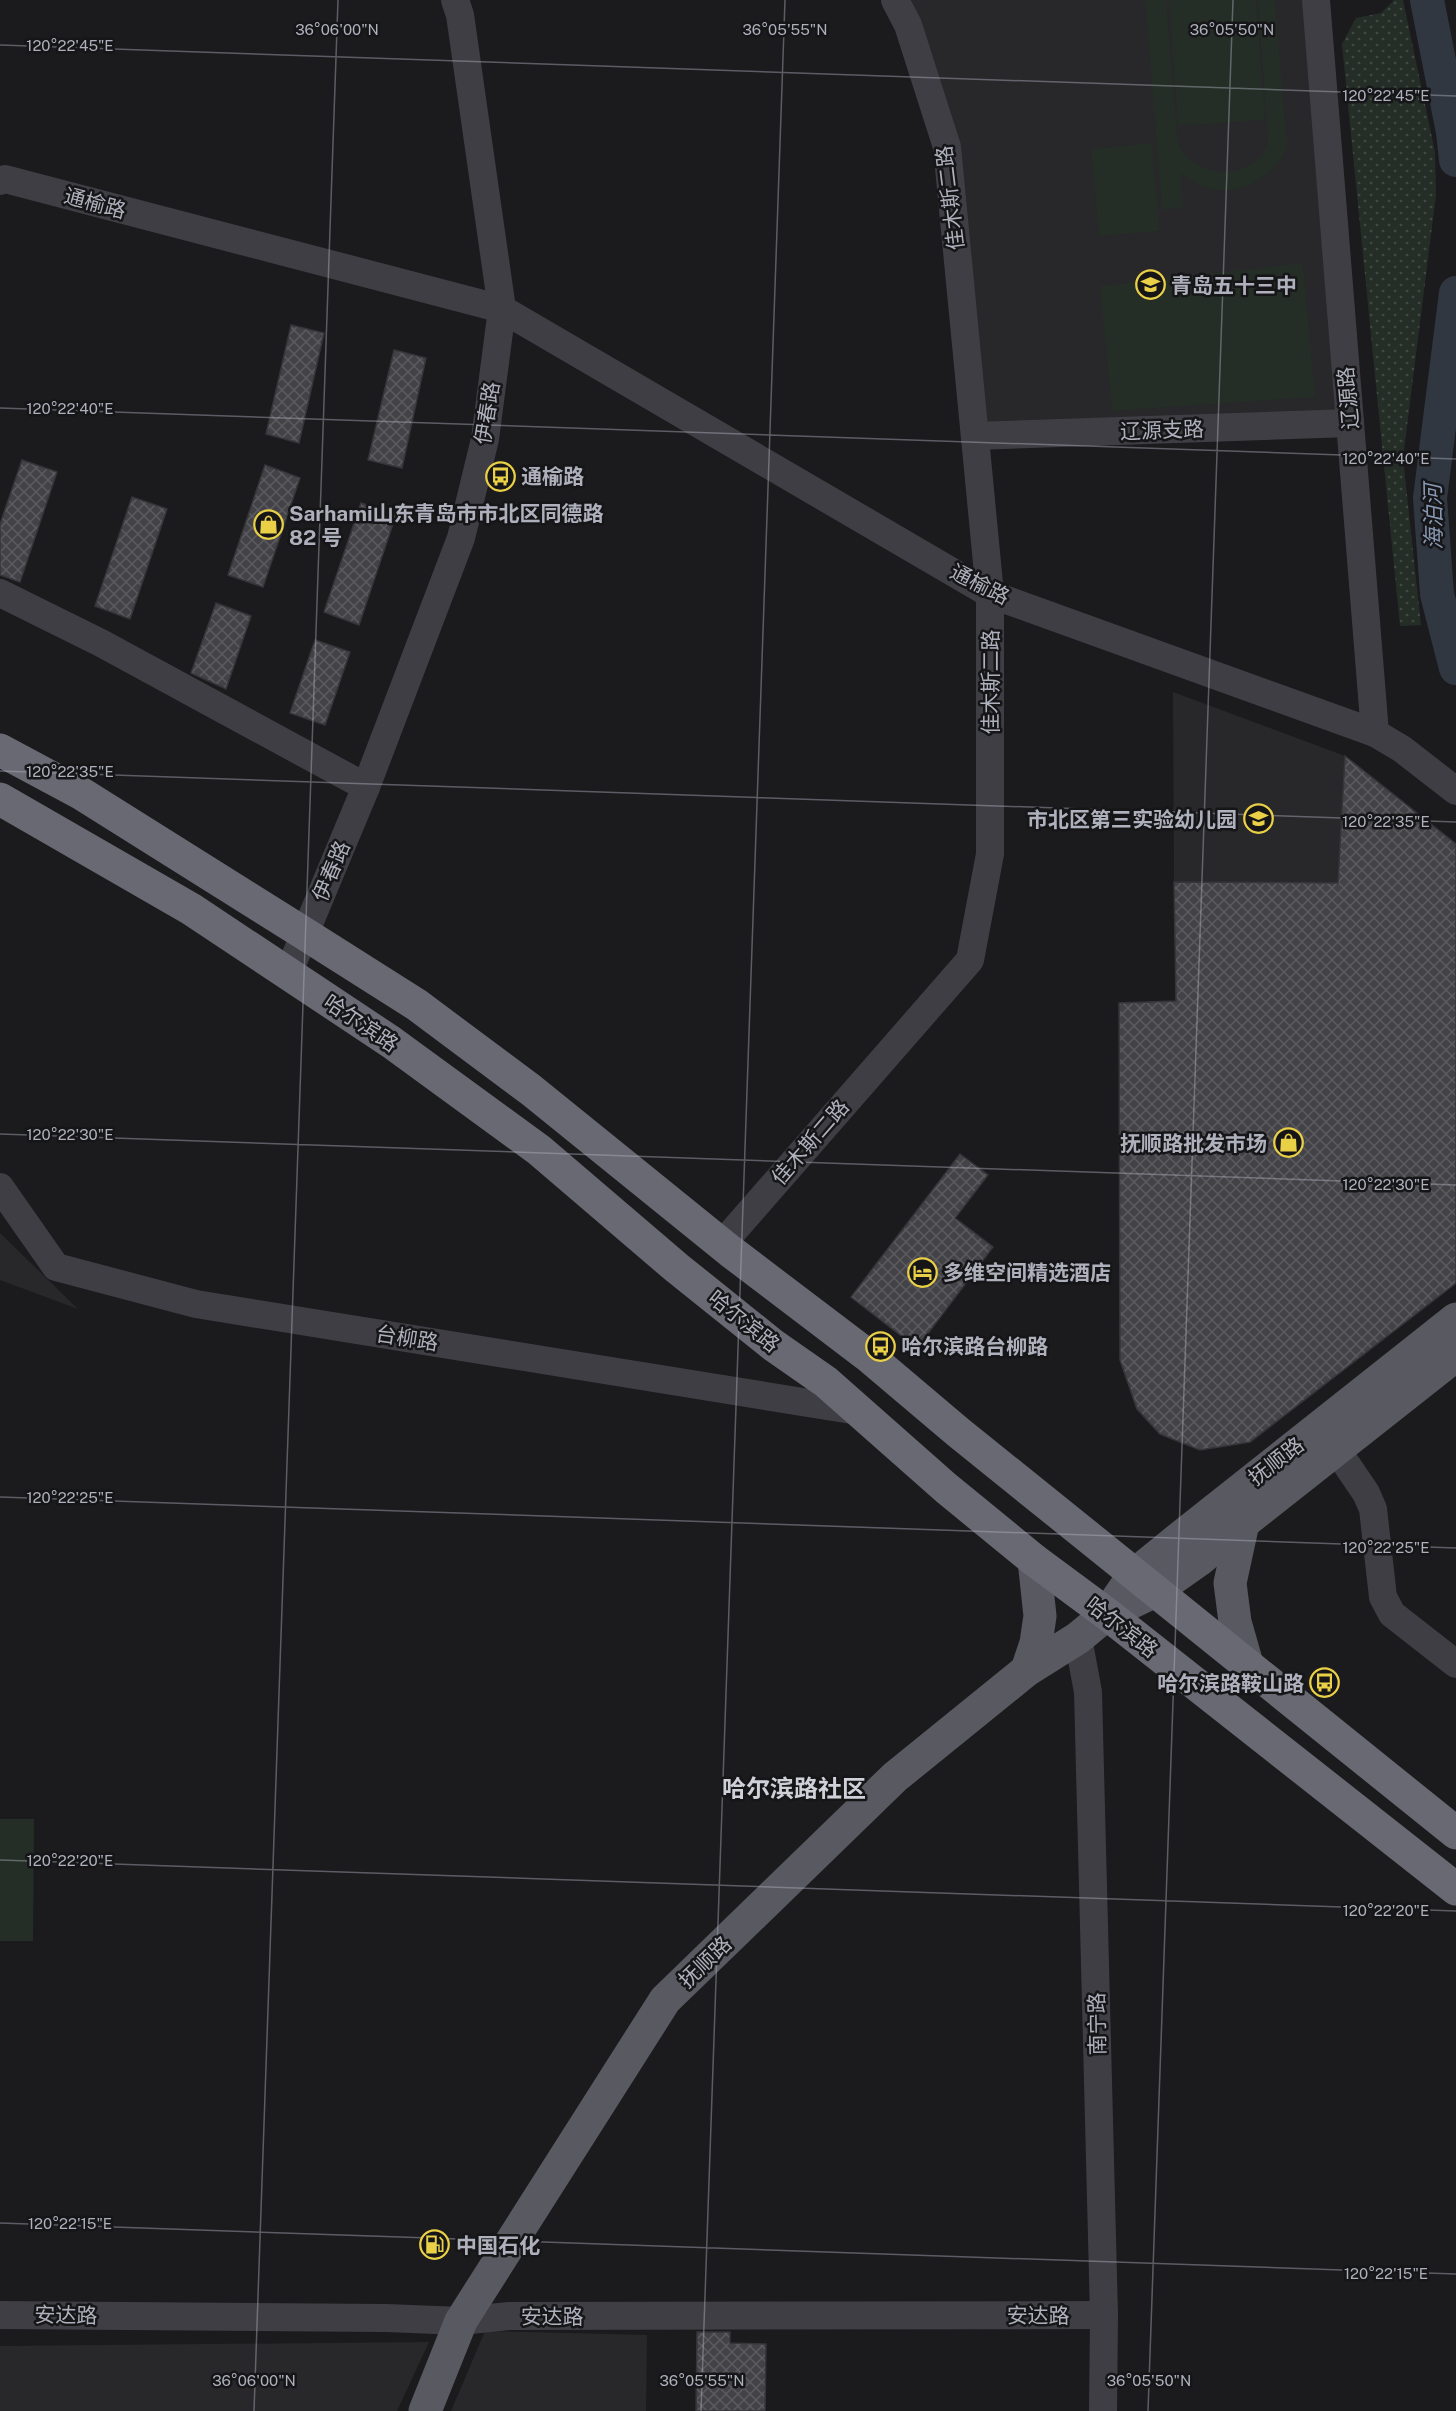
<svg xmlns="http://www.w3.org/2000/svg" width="1456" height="2411" viewBox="0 0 1456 2411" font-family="'Public Sans','Noto Sans SC',sans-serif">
<defs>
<pattern id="grass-dots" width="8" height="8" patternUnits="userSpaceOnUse" patternTransform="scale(1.5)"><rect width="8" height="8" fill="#252d27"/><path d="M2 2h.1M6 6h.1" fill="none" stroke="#424944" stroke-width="1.8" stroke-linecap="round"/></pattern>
<pattern id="building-cross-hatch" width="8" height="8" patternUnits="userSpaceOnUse" patternTransform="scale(1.5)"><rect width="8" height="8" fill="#434347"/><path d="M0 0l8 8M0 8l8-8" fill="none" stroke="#5c5c60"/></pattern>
</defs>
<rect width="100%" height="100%" fill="#1b1b1d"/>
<g fill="#28272a">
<path d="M 895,0 L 1316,0 L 1350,423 L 975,436 L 947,147 Z"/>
<path d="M 1173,692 L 1345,756 L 1338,883 L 1174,882 Z"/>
<path d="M 0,1233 L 78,1309 L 0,1280 Z"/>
<path d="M 485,2331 L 647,2335 L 646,2411 L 451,2411 Z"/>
<path d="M 429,2342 L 397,2411 L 0,2411 L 0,2346 Z"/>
</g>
<path fill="url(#grass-dots)" d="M 1394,0 L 1403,0 L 1435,152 L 1436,195 L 1403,458 L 1421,625 L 1400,626 L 1342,44 L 1356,18 L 1381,13 Z"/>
<g fill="#252d27">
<path d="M 1145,0 L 1166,0 L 1178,143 C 1193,180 1255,182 1268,143 L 1258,0 L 1275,0 L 1287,147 C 1271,189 1215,206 1181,173 L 1183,208 L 1162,210 Z"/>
<path d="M 1169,0 L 1256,0 L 1265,120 L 1178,126 Z"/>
<path d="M 1152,143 L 1160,231 L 1099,236 L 1091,149 Z"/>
<path d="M 1303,263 L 1315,397 L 1112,411 L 1100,286 Z"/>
<path d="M 0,1819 L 34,1819 L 33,1941 L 0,1941 Z"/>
</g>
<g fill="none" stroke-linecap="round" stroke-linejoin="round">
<g stroke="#313741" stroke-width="34">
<path d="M 1427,0 L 1453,132 L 1456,160"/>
<path d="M 1456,293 L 1430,498 L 1437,594 L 1456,668"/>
</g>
</g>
<g fill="url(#building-cross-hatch)" stroke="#363539" stroke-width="1.5">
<path d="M 291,325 L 324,333 L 299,443 L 266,434 Z"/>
<path d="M 394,350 L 426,358 L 402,468 L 368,460 Z"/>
<path d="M 22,460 L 57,472 L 20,582 L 0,575 L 0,524 Z"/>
<path d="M 265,465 L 300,478 L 263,587 L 228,575 Z"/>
<path d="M 132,497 L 167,509 L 130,619 L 95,606 Z"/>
<path d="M 361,503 L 396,515 L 359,625 L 324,612 Z"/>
<path d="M 216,603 L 251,616 L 226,689 L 191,673 Z"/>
<path d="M 315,640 L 350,652 L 325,725 L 290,713 Z"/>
<path d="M 1345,756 L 1456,844 L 1456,1283 L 1250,1442 L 1200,1450 L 1160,1434 L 1137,1409 L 1120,1360 L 1119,1003 L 1176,1001 L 1174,882 L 1338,883 Z"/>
<path d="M 960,1154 L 988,1175 L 955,1218 L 993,1247 L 917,1348 L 851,1297 Z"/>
<path d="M 697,2332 L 730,2332 L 730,2343 L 766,2344 L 765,2411 L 696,2411 Z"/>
</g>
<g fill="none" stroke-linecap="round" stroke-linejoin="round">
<g stroke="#3e3e44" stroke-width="28">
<path d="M 1316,0 L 1375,733 L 1402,749 L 1456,791"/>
<path d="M 0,181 L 5,179 L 502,309 L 990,594 L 1375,733"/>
<path d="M 975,436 L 1350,423"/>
<path d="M 0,593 L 101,643 L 366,787"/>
<path d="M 288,974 L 366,787 L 461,538 L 485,439 L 502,309 L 460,15 L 455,0"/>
<path d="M 0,1187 L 56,1267 L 196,1304 L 858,1411"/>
<path d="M 722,1244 L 970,960 L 990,854 L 990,594 L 947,147 L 908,25 L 895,0"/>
<path d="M 1336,1449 L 1366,1493 L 1373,1509 L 1383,1597 L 1392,1614 L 1456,1664"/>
<path d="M 1078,1638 L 1088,1692 L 1104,2315 L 1103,2411"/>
<path d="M 0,2315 L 386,2318 L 461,2321 L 509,2316 L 1104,2315"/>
</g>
<g stroke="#585961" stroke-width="33">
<path d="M 1243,1523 L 1230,1583 L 1235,1622 L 1247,1664"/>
<path d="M 1118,1598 L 1134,1575 L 1177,1540 L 1456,1319"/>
<path d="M 1027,1670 L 1036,1643 L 1040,1616 L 1034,1560"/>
<path d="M 425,2411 L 461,2321 L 665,2000 L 895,1777 L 1027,1670 L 1078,1638 L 1107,1614 L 1155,1591 L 1199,1560 L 1243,1523 L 1456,1355"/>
</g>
<g stroke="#686973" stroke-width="33">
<path d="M 0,750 L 82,794 L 305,934 L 417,1005 L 531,1090 L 730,1251 L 867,1355 L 958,1432 L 1456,1833"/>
<path d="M 0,799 L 191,909 L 391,1042 L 539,1150 L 677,1268 L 773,1345 L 826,1382 L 946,1488 L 1034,1560 L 1107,1614 L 1456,1889"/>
</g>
</g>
<path fill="none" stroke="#aeb0bc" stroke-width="1.5" stroke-opacity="0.45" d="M 0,45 L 1456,96M 0,408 L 1456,459M 0,771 L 1456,822M 0,1134 L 1456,1185M 0,1497 L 1456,1548M 0,1860 L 1456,1911M 0,2223 L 1456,2274M 254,2411 L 338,0M 701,2411 L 785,0M 1148,2411 L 1233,0"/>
<defs>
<symbol id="school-ring" viewBox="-11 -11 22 22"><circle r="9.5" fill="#161618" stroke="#ead046" stroke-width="1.5"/><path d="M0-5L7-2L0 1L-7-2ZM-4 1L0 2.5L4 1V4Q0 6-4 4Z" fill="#ead046"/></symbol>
<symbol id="bus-ring" viewBox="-11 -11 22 22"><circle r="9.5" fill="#161618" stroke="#ead046" stroke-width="1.5"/><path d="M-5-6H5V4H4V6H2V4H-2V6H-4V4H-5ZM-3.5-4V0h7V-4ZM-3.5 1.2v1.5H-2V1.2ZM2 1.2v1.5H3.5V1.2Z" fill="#ead046"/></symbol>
<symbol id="shop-ring" viewBox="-11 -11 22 22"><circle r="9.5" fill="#161618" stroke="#ead046" stroke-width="1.5"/><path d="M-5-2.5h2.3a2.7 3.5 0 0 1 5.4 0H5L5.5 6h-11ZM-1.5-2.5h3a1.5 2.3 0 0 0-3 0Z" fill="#ead046"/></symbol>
<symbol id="hotel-ring" viewBox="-11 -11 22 22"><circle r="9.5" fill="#161618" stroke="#ead046" stroke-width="1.5"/><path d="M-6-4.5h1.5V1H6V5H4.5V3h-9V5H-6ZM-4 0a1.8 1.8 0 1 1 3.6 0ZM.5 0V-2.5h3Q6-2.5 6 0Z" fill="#ead046"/></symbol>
<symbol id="fuel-ring" viewBox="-11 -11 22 22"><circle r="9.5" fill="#161618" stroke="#ead046" stroke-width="1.5"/><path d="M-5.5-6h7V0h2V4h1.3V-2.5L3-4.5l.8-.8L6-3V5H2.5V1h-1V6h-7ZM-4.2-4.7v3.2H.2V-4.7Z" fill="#ead046"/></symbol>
</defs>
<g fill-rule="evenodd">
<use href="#school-ring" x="1134" y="268" width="33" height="33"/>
<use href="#bus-ring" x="484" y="460" width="33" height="33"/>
<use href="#shop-ring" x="252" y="508" width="33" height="33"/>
<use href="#school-ring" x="1242" y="802" width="33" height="33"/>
<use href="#shop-ring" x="1272" y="1126" width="33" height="33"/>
<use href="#hotel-ring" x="906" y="1256" width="33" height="33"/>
<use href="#bus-ring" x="864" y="1330" width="33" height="33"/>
<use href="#bus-ring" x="1308" y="1666" width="33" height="33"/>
<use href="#fuel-ring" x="418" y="2228" width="33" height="33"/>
</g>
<g text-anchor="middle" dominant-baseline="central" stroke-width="5" stroke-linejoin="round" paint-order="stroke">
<g font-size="21" fill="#aeb0bc" stroke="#161618">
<text transform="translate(950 198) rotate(-97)">佳木斯二路</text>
<text transform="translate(95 203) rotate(15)">通榆路</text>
<text transform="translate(1348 398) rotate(-95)">辽源路</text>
<text transform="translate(487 413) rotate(-81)">伊春路</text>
<text transform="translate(1162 430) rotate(-2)">辽源支路</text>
<text transform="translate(980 584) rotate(27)">通榆路</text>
<text transform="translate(990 682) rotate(-90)">佳木斯二路</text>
<text transform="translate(331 871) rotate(-67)">伊春路</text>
<text transform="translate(361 1023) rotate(34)">哈尔滨路</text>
<text transform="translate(810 1142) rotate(-49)">佳木斯二路</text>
<text transform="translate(744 1321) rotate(39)">哈尔滨路</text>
<text transform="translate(407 1338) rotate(9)">台柳路</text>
<text transform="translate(1276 1461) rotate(-38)">抚顺路</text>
<text transform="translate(1122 1627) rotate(38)">哈尔滨路</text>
<text transform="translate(705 1962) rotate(-44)">抚顺路</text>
<text transform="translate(1097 2024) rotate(-91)">南宁路</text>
<text transform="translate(66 2315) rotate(1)">安达路</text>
<text x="1038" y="2315">安达路</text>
<text x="552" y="2316">安达路</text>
</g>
<g font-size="21" font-weight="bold" fill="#aeb0bc" stroke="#161618" text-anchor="start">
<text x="1171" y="285">青岛五十三中</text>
<text x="521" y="476">通榆路</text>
<text x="289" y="513">Sarhami山东青岛市市北区同德路<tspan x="289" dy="24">82 号</tspan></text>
<text x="1237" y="819" text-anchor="end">市北区第三实验幼儿园</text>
<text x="1267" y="1143" text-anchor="end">抚顺路批发市场</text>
<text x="943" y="1272">多维空间精选酒店</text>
<text x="901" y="1346">哈尔滨路台柳路</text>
<text x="1304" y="1683" text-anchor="end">哈尔滨路鞍山路</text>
<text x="456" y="2245">中国石化</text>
</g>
<g font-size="22" font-style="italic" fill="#8898b4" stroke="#161618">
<text transform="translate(1433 517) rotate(-91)">海泊河</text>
</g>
<g font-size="24" font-weight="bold" fill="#cfd0d8" stroke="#161618">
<text x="794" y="1788">哈尔滨路社区</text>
</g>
</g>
<g font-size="15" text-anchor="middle" fill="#aeb0bc" stroke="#161618" stroke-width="5" stroke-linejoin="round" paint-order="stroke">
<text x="337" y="35">36°06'00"N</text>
<text x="785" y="35">36°05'55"N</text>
<text x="1232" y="35">36°05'50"N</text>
<text x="70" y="51">120°22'45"E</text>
<text x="1386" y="101">120°22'45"E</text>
<text x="70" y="414">120°22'40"E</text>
<text x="1386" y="464">120°22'40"E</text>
<text x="70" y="777">120°22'35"E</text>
<text x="1386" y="827">120°22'35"E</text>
<text x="70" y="1140">120°22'30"E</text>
<text x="1386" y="1190">120°22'30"E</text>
<text x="70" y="1503">120°22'25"E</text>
<text x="1386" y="1553">120°22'25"E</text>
<text x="70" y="1866">120°22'20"E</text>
<text x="1386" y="1916">120°22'20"E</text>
<text x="70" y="2229">120°22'15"E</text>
<text x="1386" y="2279">120°22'15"E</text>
<text x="254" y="2386">36°06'00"N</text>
<text x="702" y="2386">36°05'55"N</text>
<text x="1149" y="2386">36°05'50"N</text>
</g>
</svg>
